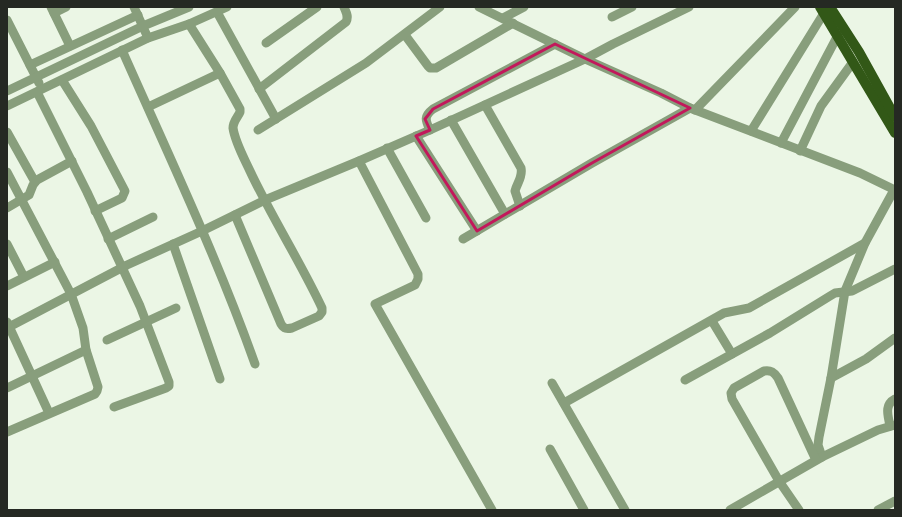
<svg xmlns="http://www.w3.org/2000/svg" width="902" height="517" viewBox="0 0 902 517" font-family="Commissioner,sans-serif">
<rect width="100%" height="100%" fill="#ebf6e5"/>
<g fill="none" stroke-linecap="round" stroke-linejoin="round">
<g stroke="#889e7c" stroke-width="9">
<path d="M 51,7 L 70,46"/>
<path d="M 134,7 L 148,38"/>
<path d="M 479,7 L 585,59 L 661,93 L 690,108 L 860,173 L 895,190"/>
<path d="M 217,12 L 276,119"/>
<path d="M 54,13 L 66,7"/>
<path d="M 612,17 L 632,7"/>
<path d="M 503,18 L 524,7"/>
<path d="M 7,20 L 39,83"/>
<path d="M 189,24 L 220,73 L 240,109 L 240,112 C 238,117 233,121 233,128 C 235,142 244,158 250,171 C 272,218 300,261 322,308 L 322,312 L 319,316 L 292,328 C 287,329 284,329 281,324 L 235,215"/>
<path d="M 405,35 L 428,66 L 430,68 L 436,68 L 513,23"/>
<path d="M 266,43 L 317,7"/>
<path d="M 122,50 C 168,154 217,257 255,364"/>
<path d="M 30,65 L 138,15"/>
<path d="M 62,80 L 91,126 L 125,191 L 122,198 L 95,211"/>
<path d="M 259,89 L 346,22 C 349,16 346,12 344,7"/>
<path d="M 7,91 L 143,26 L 189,7"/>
<path d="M 37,92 L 87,192 L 140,306 L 169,382 L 169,386 L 166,388 L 114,407"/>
<path d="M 485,105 L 521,168 C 523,177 517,183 515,191 L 520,206"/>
<path d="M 7,106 L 148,38 L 189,24 L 227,7"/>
<path d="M 148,107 L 220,73"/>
<path d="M 695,110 L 795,7"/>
<path d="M 451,120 L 505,214"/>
<path d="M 258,130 L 366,63 L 440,7"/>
<path d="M 430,130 C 425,120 424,116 433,109 L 555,44"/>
<path d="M 751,131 L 824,13"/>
<path d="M 7,132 L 35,182"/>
<path d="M 416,136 L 477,231"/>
<path d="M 781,143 L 838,35"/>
<path d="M 387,148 L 426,218"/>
<path d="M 800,151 L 821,106 L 853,62"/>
<path d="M 359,161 L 418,274 L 418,279 L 415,285 L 375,304 L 492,510"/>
<path d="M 7,172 L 71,294 L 83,328 L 86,350 L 98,387 L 97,391 L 95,394 L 7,432"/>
<path d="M 7,208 L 29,195 L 33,185 L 37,180 L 72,161"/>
<path d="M 108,239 L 153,217"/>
<path d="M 463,239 L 592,163 L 690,108"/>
<path d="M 7,244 L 24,277"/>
<path d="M 173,244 L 220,379"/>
<path d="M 7,286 L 55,262"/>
<path d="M 712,321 L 732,354"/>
<path d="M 7,322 L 49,413"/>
<path d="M 7,328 L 127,265 L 202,231 L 265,200 L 359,161 L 430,130 L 585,59 L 613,44 L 689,7"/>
<path d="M 107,340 L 176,308"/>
<path d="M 831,378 L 866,359 L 895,338"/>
<path d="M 685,380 L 770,333 L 830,296 L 835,293 L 852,291 L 895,269"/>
<path d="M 552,383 L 625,510"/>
<path d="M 7,388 L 86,350"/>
<path d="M 564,403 L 724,313 L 749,308 L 865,243"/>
<path d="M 890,426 C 888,415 884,405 895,399"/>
<path d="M 550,449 L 584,510"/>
<path d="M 822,457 L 818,445 L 819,437 L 831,378 L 845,291 L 865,243 L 894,190"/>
<path d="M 730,510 L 822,457 L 878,430 L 895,425"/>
<path d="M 799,510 L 779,481 L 732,399 L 731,393 L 734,388 L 764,371 C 771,370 774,372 778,378 L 816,460"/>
<path d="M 878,510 L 895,501"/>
</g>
<g stroke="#325817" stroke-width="10">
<path d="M 820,7 L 895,133"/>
<path d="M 830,7 L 859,52 L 895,117"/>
</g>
</g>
<path fill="none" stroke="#c2185b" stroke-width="3" stroke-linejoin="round" d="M 555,44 L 690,108 L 592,163 L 477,231 L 416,136 L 430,130 L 425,119 L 433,109 Z"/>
<rect width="902" height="517" fill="none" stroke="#252923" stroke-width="16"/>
</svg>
